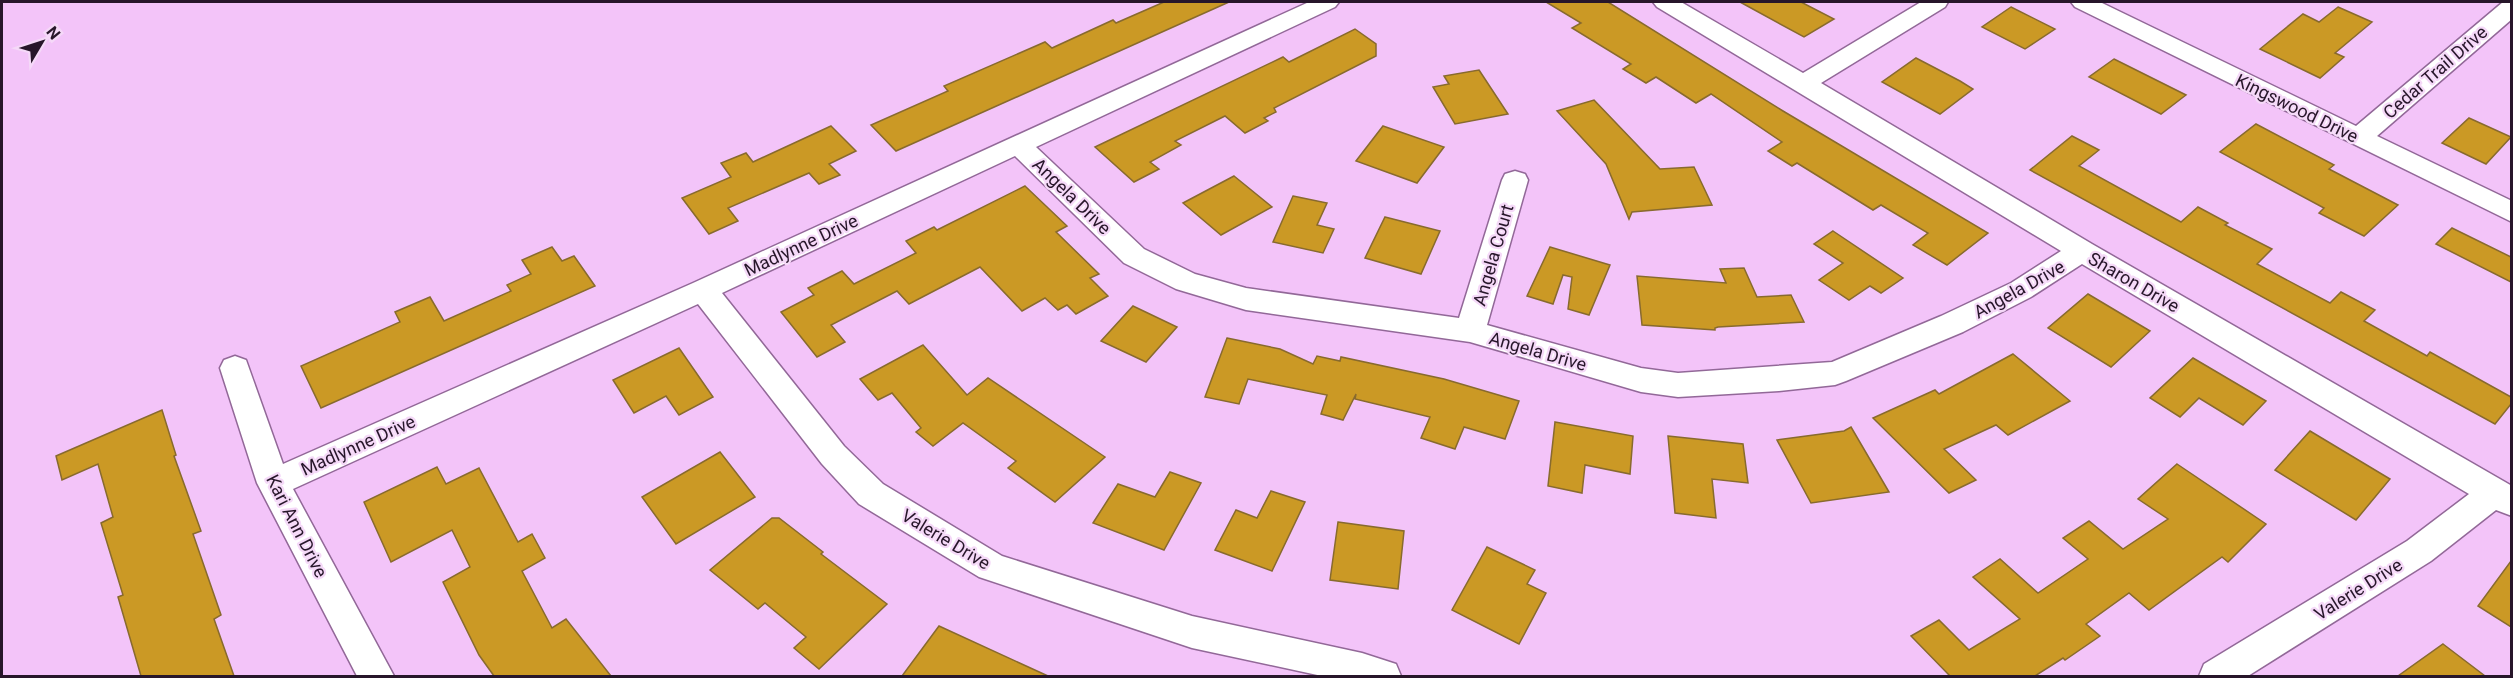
<svg xmlns="http://www.w3.org/2000/svg" width="2513" height="678" viewBox="0 0 2513 678" font-family="Roboto,sans-serif">
<rect width="100%" height="100%" fill="#f3c4f9"/>
<g fill="#cb9925" stroke="#886a2e" stroke-width="1.5">
<path d="M 1164,2 L 1229,2 L 896,151 L 871,125 L 948,91 L 944,86 L 1045,42 L 1052,48 L 1113,20 L 1116,23 Z"/>
<path d="M 1546,2 L 1608,2 L 1783,111 L 1988,233 L 1947,265 L 1913,245 L 1928,233 L 1881,205 L 1873,210 L 1797,163 L 1792,166 L 1768,151 L 1782,142 L 1711,94 L 1696,103 L 1656,77 L 1646,83 L 1623,69 L 1631,64 L 1572,28 L 1581,23 Z"/>
<path d="M 1740,2 L 1801,2 L 1834,19 L 1804,37 Z"/>
<path d="M 2011,7 L 2055,29 L 2025,49 L 1982,27 Z"/>
<path d="M 2338,7 L 2372,22 L 2335,53 L 2344,57 L 2320,78 L 2260,49 L 2303,14 L 2319,22 Z"/>
<path d="M 1355,29 L 1376,44 L 1376,56 L 1274,108 L 1276,112 L 1264,118 L 1268,121 L 1245,133 L 1225,116 L 1175,141 L 1181,145 L 1150,162 L 1159,169 L 1134,182 L 1095,147 L 1283,57 L 1289,62 Z"/>
<path d="M 1916,58 L 1960,81 L 1973,89 L 1940,114 L 1882,82 Z"/>
<path d="M 2114,59 L 2186,95 L 2161,114 L 2089,77 Z"/>
<path d="M 1479,70 L 1508,114 L 1455,124 L 1433,87 L 1449,84 L 1444,76 Z"/>
<path d="M 1594,100 L 1660,169 L 1694,167 L 1712,205 L 1632,212 L 1629,219 L 1606,164 L 1557,111 Z"/>
<path d="M 2469,118 L 2511,137 L 2486,164 L 2442,143 Z"/>
<path d="M 2256,124 L 2334,165 L 2329,169 L 2398,205 L 2364,236 L 2319,213 L 2324,208 L 2220,152 Z"/>
<path d="M 831,126 L 856,151 L 829,164 L 840,175 L 819,184 L 809,173 L 728,208 L 738,221 L 709,234 L 682,198 L 731,177 L 721,163 L 746,153 L 753,162 Z"/>
<path d="M 1383,126 L 1444,147 L 1417,183 L 1356,161 Z"/>
<path d="M 2072,136 L 2099,150 L 2079,166 L 2181,222 L 2198,207 L 2228,223 L 2225,225 L 2272,249 L 2257,264 L 2330,303 L 2341,292 L 2375,310 L 2364,321 L 2427,356 L 2430,352 L 2511,397 L 2511,404 L 2495,424 L 2030,170 Z"/>
<path d="M 1234,176 L 1272,207 L 1221,235 L 1183,203 Z"/>
<path d="M 1025,186 L 1067,226 L 1056,232 L 1099,274 L 1090,278 L 1108,296 L 1076,314 L 1067,305 L 1058,310 L 1045,298 L 1022,311 L 980,267 L 909,304 L 897,291 L 831,325 L 845,342 L 817,357 L 781,312 L 814,295 L 808,288 L 842,271 L 854,284 L 916,253 L 906,241 L 934,227 L 937,230 Z"/>
<path d="M 1293,196 L 1327,203 L 1317,225 L 1334,229 L 1323,253 L 1273,242 Z"/>
<path d="M 1385,217 L 1440,231 L 1421,274 L 1365,258 Z"/>
<path d="M 2452,228 L 2511,257 L 2511,282 L 2436,244 Z"/>
<path d="M 1833,231 L 1903,278 L 1881,293 L 1870,286 L 1849,300 L 1819,280 L 1843,263 L 1814,244 Z"/>
<path d="M 552,247 L 562,261 L 574,256 L 595,286 L 321,408 L 301,366 L 400,322 L 395,312 L 430,297 L 444,321 L 511,291 L 507,285 L 531,274 L 522,260 Z"/>
<path d="M 1550,247 L 1610,265 L 1589,315 L 1568,309 L 1572,277 L 1563,275 L 1553,304 L 1527,296 Z"/>
<path d="M 1744,268 L 1757,297 L 1791,295 L 1804,322 L 1718,327 L 1715,328 L 1715,330 L 1642,325 L 1637,276 L 1726,283 L 1720,269 Z"/>
<path d="M 2088,294 L 2150,331 L 2111,367 L 2048,328 Z"/>
<path d="M 1133,306 L 1177,327 L 1146,362 L 1101,341 Z"/>
<path d="M 1227,338 L 1280,349 L 1313,364 L 1317,356 L 1340,361 L 1341,357 L 1444,379 L 1519,401 L 1505,439 L 1464,427 L 1455,449 L 1421,438 L 1430,417 L 1355,399 L 1356,394 L 1343,420 L 1321,414 L 1327,395 L 1248,379 L 1239,404 L 1205,397 Z"/>
<path d="M 923,345 L 967,395 L 988,378 L 1105,457 L 1055,502 L 1008,468 L 1016,461 L 963,423 L 933,446 L 916,432 L 921,428 L 892,393 L 878,400 L 860,379 Z"/>
<path d="M 679,348 L 713,397 L 679,415 L 666,396 L 634,413 L 613,380 Z"/>
<path d="M 2013,354 L 2070,401 L 2008,435 L 1996,425 L 1944,449 L 1976,480 L 1949,493 L 1873,418 L 1935,390 L 1939,394 Z"/>
<path d="M 2193,358 L 2266,401 L 2243,425 L 2199,398 L 2180,417 L 2150,398 Z"/>
<path d="M 162,410 L 176,455 L 174,456 L 201,531 L 193,534 L 221,615 L 214,619 L 234,676 L 141,676 L 118,597 L 123,595 L 101,523 L 113,517 L 98,464 L 62,480 L 56,456 Z"/>
<path d="M 1555,422 L 1633,436 L 1630,474 L 1585,465 L 1582,493 L 1548,486 Z"/>
<path d="M 1851,427 L 1889,492 L 1811,503 L 1777,440 L 1844,431 Z"/>
<path d="M 2310,431 L 2390,479 L 2356,520 L 2275,470 Z"/>
<path d="M 1668,436 L 1743,444 L 1748,483 L 1712,479 L 1716,518 L 1675,513 Z"/>
<path d="M 720,452 L 755,497 L 676,544 L 642,497 Z"/>
<path d="M 2177,464 L 2266,524 L 2228,562 L 2222,557 L 2149,610 L 2129,593 L 2086,624 L 2100,636 L 2065,660 L 2063,658 L 2035,676 L 1950,676 L 1911,636 L 1939,620 L 1969,650 L 2020,619 L 1973,577 L 2000,559 L 2038,593 L 2088,559 L 2063,538 L 2089,521 L 2123,549 L 2168,519 L 2138,499 Z"/>
<path d="M 437,467 L 446,484 L 479,468 L 518,542 L 532,534 L 545,558 L 522,571 L 552,628 L 566,619 L 611,676 L 494,676 L 479,655 L 443,582 L 470,567 L 452,530 L 391,562 L 364,502 Z"/>
<path d="M 1170,472 L 1201,483 L 1164,550 L 1093,523 L 1118,484 L 1155,497 Z"/>
<path d="M 1271,491 L 1305,502 L 1272,571 L 1215,550 L 1236,510 L 1257,518 Z"/>
<path d="M 772,518 L 779,518 L 823,552 L 821,554 L 887,604 L 819,669 L 794,648 L 806,637 L 765,603 L 758,609 L 710,570 Z"/>
<path d="M 1338,522 L 1404,531 L 1398,589 L 1330,580 Z"/>
<path d="M 1487,547 L 1535,570 L 1527,584 L 1546,593 L 1519,644 L 1452,610 Z"/>
<path d="M 2511,561 L 2511,627 L 2478,606 Z"/>
<path d="M 939,626 L 1048,676 L 902,676 Z"/>
<path d="M 2443,644 L 2485,676 L 2398,676 Z"/>
</g>
<g fill="none" stroke-linecap="round" stroke-linejoin="round">
<defs>
<g id="street">
<path d="M 1309,2 L 1339,2 L 1335,7 L 1036,147 L 1144,249 L 1195,274 L 1246,288 L 1459,318 L 1502,180 L 1505,174 L 1515,171 L 1525,174 L 1528,180 L 1487,325 L 1641,368 L 1678,373 L 1832,362 L 1941,316 L 2011,283 L 2061,251 L 1657,7 L 1653,2 L 1681,2 L 1803,73 L 1921,2 L 1948,2 L 1945,7 L 1821,83 L 2092,244 L 2512,486 L 2512,516 L 2496,510 L 2431,561 L 2248,676 L 2199,676 L 2204,664 L 2407,541 L 2469,494 L 2082,264 L 2031,297 L 1963,332 L 1846,381 L 1835,385 L 1779,391 L 1678,397 L 1641,392 L 1470,342 L 1246,310 L 1176,289 L 1124,263 L 1015,156 L 722,293 L 844,446 L 883,484 L 1002,556 L 1192,616 L 1362,653 L 1396,664 L 1401,676 L 1322,676 L 1192,648 L 979,577 L 859,504 L 822,464 L 698,304 L 293,489 L 394,676 L 357,676 L 257,483 L 220,368 L 224,360 L 235,356 L 246,360 L 283,464 L 693,283 Z"/>
<path d="M 2071,2 L 2100,2 L 2356,126 L 2503,2 L 2512,2 L 2512,19 L 2377,136 L 2512,201 L 2512,222 L 2075,7 Z"/>
</g>
</defs>
<use href="#street" stroke="#926898" stroke-width="3"/>
<use href="#street" fill="#fff" fill-rule="evenodd"/>
</g>
<g text-anchor="middle" dominant-baseline="central" stroke-width="4.5" stroke-linejoin="round" paint-order="stroke">
<g font-size="18" fill="#27162a" stroke="#f5d9f8">
<text transform="translate(2435 72) rotate(-41)">Cedar Trail Drive</text>
<text transform="translate(2297 108) rotate(26)">Kingswood Drive</text>
<text transform="translate(1072 196) rotate(44)">Angela Drive</text>
<text transform="translate(801 245) rotate(-25)">Madlynne Drive</text>
<text transform="translate(1493 255) rotate(-74)">Angela Court</text>
<text transform="translate(2134 282) rotate(30)">Sharon Drive</text>
<text transform="translate(2019 289) rotate(-29)">Angela Drive</text>
<text transform="translate(1538 351) rotate(16)">Angela Drive</text>
<text transform="translate(358 445) rotate(-24)">Madlynne Drive</text>
<text transform="translate(297 526) rotate(63)">Kari Ann Drive</text>
<text transform="translate(946 539) rotate(31)">Valerie Drive</text>
<text transform="translate(2358 589) rotate(-32)">Valerie Drive</text>
</g>
</g>
<rect width="2513" height="678" fill="none" stroke="#27162a" stroke-width="6"/>
<g transform="translate(42 42) rotate(51)" stroke="#f5d9f8" stroke-width="4.5" paint-order="stroke">
<path d="M0-4.5L10 22L0 15L-10 22Z" fill="#27162a"/>
<text y="-9" font-size="16" font-weight="bold" text-anchor="middle" fill="#27162a">N</text>
</g>
</svg>
